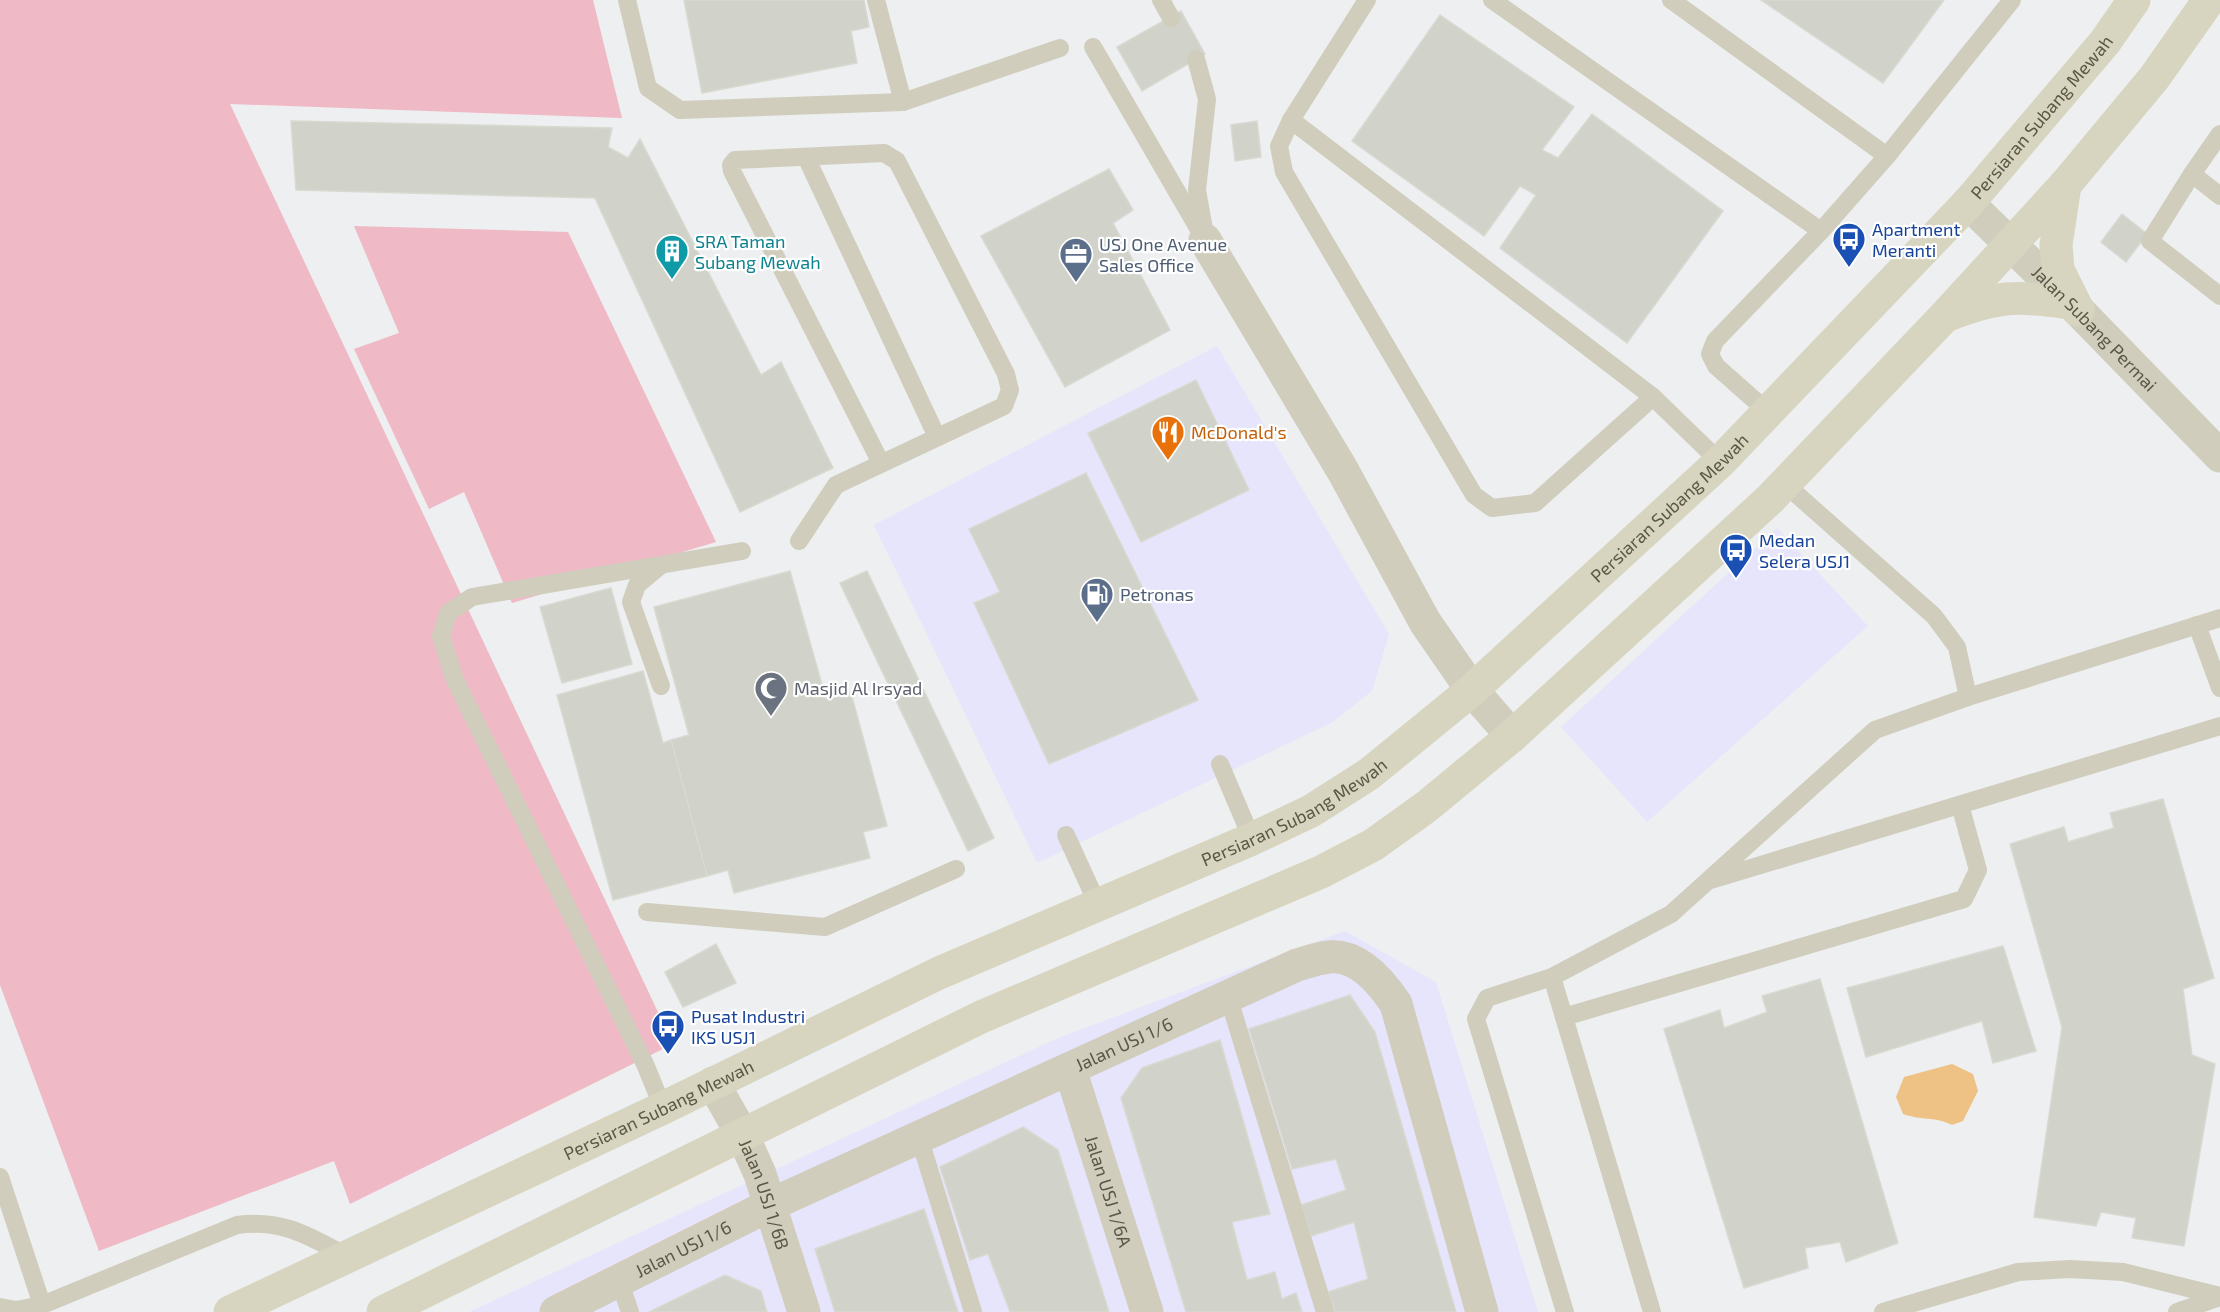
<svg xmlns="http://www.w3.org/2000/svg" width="2220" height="1312" viewBox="0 0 2220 1312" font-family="'Exo 2',sans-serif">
<rect width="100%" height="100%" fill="#edeff0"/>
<g fill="#e7e5fc">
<path d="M 1217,346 L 1389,634 L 1372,691 L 1331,723 L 1037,863 L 874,525 Z"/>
<path d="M 1777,528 L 1868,626 L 1647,822 L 1561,727 Z"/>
<path d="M 1345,931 L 1436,982 L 1538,1312 L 469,1312 L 1058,1038 Z"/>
</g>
<g fill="#efb9c6">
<path d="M 0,0 L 593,0 L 622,118 L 230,104 L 673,1044 L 350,1204 L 334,1161 L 99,1251 L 0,985 Z"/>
<path d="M 354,226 L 568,232 L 716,542 L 512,603 L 464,492 L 429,509 L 354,349 L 399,333 Z"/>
</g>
<path fill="#eec285" d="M 1952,1064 L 1973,1074 L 1978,1091 L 1963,1121 L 1952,1125 C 1934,1116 1923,1121 1903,1114 L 1896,1097 L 1904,1077 Z"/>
<g fill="#d1d2c9" stroke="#d8d9d1" stroke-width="1.5">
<path d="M 684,0 L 864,0 L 869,27 L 851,31 L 857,63 L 702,93 Z"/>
<path d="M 1761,0 L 1944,0 L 1883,83 Z"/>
<path d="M 1181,11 L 1205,54 L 1142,91 L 1117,47 Z"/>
<path d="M 1440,15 L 1574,107 L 1542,150 L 1558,158 L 1592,114 L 1723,211 L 1627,343 L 1500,248 L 1536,195 L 1520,186 L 1484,236 L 1352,141 Z"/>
<path d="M 291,121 L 612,128 L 608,147 L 628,158 L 640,139 L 761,375 L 781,362 L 833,468 L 740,512 L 595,198 L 296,190 Z"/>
<path d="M 1257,121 L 1261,157 L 1235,161 L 1231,125 Z"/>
<path d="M 1109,169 L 1133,210 L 1113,223 L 1170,330 L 1065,387 L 981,236 Z"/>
<path d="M 2122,214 L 2147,234 L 2126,262 L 2101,242 Z"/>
<path d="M 1196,380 L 1249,490 L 1141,542 L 1088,433 Z"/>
<path d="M 1086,473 L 1198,700 L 1049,764 L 974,603 L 1000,592 L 969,529 Z"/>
<path d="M 790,571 L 826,699 L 851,693 L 887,826 L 863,832 L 870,858 L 734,893 L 728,870 L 707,876 L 671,740 L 689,735 L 654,607 Z"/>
<path d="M 867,571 L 994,838 L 968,851 L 840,583 Z"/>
<path d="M 611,588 L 632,664 L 562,683 L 540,607 Z"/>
<path d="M 643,671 L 663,743 L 671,740 L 707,876 L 613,900 L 557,695 Z"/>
<path d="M 2163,799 L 2214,978 L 2183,989 L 2192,1055 L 2215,1064 L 2184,1246 L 2132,1238 L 2136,1218 L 2101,1212 L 2096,1226 L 2034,1217 L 2062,1027 L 2010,844 L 2064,827 L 2068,842 L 2114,828 L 2110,813 Z"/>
<path d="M 716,944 L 736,983 L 683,1007 L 665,972 Z"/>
<path d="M 2003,946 L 2036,1051 L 1993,1063 L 1982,1021 L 1866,1057 L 1847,988 Z"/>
<path d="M 1820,979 L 1898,1243 L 1846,1262 L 1840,1242 L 1805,1248 L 1808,1268 L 1744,1288 L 1664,1029 L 1720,1010 L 1724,1028 L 1767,1012 L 1762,996 Z"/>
<path d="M 1350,995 L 1375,1032 L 1456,1312 L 1335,1312 L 1328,1292 L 1368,1279 L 1354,1222 L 1311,1236 L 1301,1205 L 1346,1190 L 1336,1159 L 1292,1169 L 1249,1029 Z"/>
<path d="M 1220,1040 L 1270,1214 L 1232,1222 L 1247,1280 L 1275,1272 L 1282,1299 L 1296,1293 L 1302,1312 L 1186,1312 L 1121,1098 L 1142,1068 Z"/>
<path d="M 1023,1127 L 1058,1150 L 1109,1312 L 1010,1312 L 988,1254 L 970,1260 L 940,1167 Z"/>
<path d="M 924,1209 L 958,1312 L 835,1312 L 815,1249 Z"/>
<path d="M 725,1275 L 761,1291 L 767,1312 L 649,1312 Z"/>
</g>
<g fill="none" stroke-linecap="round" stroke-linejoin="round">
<g stroke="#d0cdbd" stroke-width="18">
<path d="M 627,0 L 648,88 L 680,110 L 903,102 L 1060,48"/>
<path d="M 876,0 L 903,102"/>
<path d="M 1161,0 L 1171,18"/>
<path d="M 1367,0 L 1291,120 L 1279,146 L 1284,172 L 1474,495 L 1492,508 L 1535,503 L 1653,397"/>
<path d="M 1492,0 L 1821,231"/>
<path d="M 1671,0 L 1887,156"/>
<path d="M 1093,47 L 1205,240"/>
<path d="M 1196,59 L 1207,99 L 1197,190 L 1204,229"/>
<path d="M 1291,120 L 1653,397 L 1720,462"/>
<path d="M 2220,134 L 2192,174 L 2220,196"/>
<path d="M 806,157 L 937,437"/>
<path d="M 2192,174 L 2150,241 L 2220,296"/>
<path d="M 1768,412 L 1716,366 L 1710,354 L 1715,341 L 1821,231 L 1887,156 L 2012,0"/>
<path d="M 1785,484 L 1934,616 L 1957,647 L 1968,697"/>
<path d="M 799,541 L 836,485 L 1004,406 L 1010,390 L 1006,374 L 897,161 L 884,153 L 735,160 L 731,165 L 732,171 L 881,463"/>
<path d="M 2197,625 L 2220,688"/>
<path d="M 661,686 L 631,602 L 637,585 L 661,565"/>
<path d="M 1220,764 L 1252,839"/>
<path d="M 1066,835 L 1098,905"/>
<path d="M 1711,880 L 2220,726"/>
<path d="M 647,912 L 825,927 L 956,869"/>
<path d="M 1552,977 L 1652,1312"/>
<path d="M 1228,996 L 1325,1312"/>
<path d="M 1564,1017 L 1964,899 L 1978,870 L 1960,805"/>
<path d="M 663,1108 L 645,1064 L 454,678 L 441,636 L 448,613 L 472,597 L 742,551"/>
<path d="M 919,1137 L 973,1312"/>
<path d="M 0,1177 L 42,1305"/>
<path d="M 619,1280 L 630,1312"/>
<path d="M 0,1307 L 16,1310 L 42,1305 L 237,1225 C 283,1219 309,1236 348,1257"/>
<path d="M 1565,1312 L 1476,1019 L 1487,998 L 1552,977 L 1671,914 L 1875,730 L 1968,697 L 2220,618"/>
<path d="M 1883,1312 L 2018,1272 L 2070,1269 L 2123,1272 L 2220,1296"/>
<path d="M 2177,1312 L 2220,1297"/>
</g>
<g stroke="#d0cdbd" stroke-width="33">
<path d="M 1205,240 L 1343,471 L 1425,622 L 1472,690 L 1512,736"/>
<path id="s1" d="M 1070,1069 L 1147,1312"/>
<path id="s2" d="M 713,1083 L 743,1136 L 760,1174 L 804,1312"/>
<path id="s3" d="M 556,1312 L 770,1205 L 1297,965 C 1307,962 1319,958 1329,957 C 1358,954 1382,983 1396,1004 L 1482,1312"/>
</g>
<path stroke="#d0cdbd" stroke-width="33" id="s4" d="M 1968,203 L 2078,310 L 2220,456"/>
<g stroke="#d7d4bf" stroke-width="33">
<path d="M 2065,185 L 2056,245 L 2058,270 L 2078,310"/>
<path d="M 1948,315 C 1997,296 2017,295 2069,303"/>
<path id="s5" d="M 230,1312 L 663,1108 L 939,973 L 1252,839 L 1311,811 L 1369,774 L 1472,690 L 1720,462 L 1968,203 L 2105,42 L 2134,0"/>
<path d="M 383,1312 L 981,1017 L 1321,872 L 1373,845 L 1426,807 L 1512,736 L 1770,499 L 1944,317 L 2065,185 L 2154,78 L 2209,0"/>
</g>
</g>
<defs>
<symbol id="bus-pin" viewBox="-11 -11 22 30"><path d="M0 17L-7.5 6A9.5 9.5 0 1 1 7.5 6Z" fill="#1a4fb4" stroke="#fff"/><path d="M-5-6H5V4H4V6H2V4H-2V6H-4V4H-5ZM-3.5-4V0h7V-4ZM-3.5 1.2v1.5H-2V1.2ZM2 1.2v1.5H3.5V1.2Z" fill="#fff"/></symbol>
<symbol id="building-pin" viewBox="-11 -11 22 30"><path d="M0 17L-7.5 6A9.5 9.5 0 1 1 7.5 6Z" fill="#0f9aa8" stroke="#fff"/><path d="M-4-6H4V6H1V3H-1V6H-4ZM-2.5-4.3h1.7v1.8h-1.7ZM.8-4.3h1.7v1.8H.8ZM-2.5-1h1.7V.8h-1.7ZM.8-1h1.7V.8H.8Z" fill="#fff"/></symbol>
<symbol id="office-pin" viewBox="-11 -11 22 30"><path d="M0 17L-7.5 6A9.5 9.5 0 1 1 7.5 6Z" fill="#5c6f8a" stroke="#fff"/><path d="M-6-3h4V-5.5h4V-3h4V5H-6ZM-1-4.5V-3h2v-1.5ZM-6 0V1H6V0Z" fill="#fff"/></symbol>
<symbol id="restaurant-pin" viewBox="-11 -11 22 30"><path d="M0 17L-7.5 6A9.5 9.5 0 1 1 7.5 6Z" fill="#e8710a" stroke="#fff"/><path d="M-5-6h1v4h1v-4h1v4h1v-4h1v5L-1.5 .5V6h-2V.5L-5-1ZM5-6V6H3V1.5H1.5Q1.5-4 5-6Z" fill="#fff"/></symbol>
<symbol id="fuel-pin" viewBox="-11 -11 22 30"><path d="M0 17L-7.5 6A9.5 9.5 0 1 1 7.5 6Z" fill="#5c6f8a" stroke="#fff"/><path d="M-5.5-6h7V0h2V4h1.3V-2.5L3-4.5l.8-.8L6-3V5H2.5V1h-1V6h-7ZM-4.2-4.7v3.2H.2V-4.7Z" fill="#fff"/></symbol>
<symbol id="mosque-pin" viewBox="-11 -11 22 30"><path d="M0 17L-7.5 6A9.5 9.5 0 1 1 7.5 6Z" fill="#6b7280" stroke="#fff"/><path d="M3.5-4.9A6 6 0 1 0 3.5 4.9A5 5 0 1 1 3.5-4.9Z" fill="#fff"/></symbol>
</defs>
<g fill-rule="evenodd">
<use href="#bus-pin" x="1830" y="220" width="38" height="52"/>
<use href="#building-pin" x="653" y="232" width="38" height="52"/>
<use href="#office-pin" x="1057" y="235" width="38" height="52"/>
<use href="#restaurant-pin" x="1149" y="413" width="38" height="52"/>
<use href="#bus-pin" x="1717" y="531" width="38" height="52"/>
<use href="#fuel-pin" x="1078" y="575" width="38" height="52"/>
<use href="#mosque-pin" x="752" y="669" width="38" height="52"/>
<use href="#bus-pin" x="649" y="1007" width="38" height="52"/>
</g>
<g text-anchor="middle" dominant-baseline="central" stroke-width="4.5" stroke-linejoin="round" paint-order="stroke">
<g font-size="18" fill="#5b5745" stroke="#fff">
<text stroke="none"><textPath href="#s5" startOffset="2202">Persiaran Subang Mewah</textPath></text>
<text stroke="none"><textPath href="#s4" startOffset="178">Jalan Subang Permai</textPath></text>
<text stroke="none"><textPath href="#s5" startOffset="1662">Persiaran Subang Mewah</textPath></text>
<text stroke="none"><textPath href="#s5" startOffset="1176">Persiaran Subang Mewah</textPath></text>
<text stroke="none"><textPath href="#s3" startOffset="628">Jalan USJ 1/6</textPath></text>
<text stroke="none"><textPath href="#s5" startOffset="474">Persiaran Subang Mewah</textPath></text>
<text stroke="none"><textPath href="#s1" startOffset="128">Jalan USJ 1/6A</textPath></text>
<text stroke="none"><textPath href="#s2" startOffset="123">Jalan USJ 1/6B</textPath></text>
<text stroke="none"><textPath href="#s3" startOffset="142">Jalan USJ 1/6</textPath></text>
</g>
<g font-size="18" fill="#164399" stroke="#fff" text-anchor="start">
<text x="1872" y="229">Apartment<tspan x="1872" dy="21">Meranti</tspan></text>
<text x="1759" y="540">Medan<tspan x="1759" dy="21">Selera USJ1</tspan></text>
<text x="691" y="1016">Pusat Industri<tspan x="691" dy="21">IKS USJ1</tspan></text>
</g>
<g font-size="18" fill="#0d838f" stroke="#fff" text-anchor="start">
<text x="695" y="241">SRA Taman<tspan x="695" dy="21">Subang Mewah</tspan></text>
</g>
<g font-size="18" fill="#4e5e75" stroke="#fff" text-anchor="start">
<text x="1099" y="244">USJ One Avenue<tspan x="1099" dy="21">Sales Office</tspan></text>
<text x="1120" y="594">Petronas</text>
</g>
<g font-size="18" fill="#c56008" stroke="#fff" text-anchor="start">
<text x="1191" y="432">McDonald's</text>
</g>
<g font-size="18" fill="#5b616d" stroke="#fff" text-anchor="start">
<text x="794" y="688">Masjid Al Irsyad</text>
</g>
</g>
</svg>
